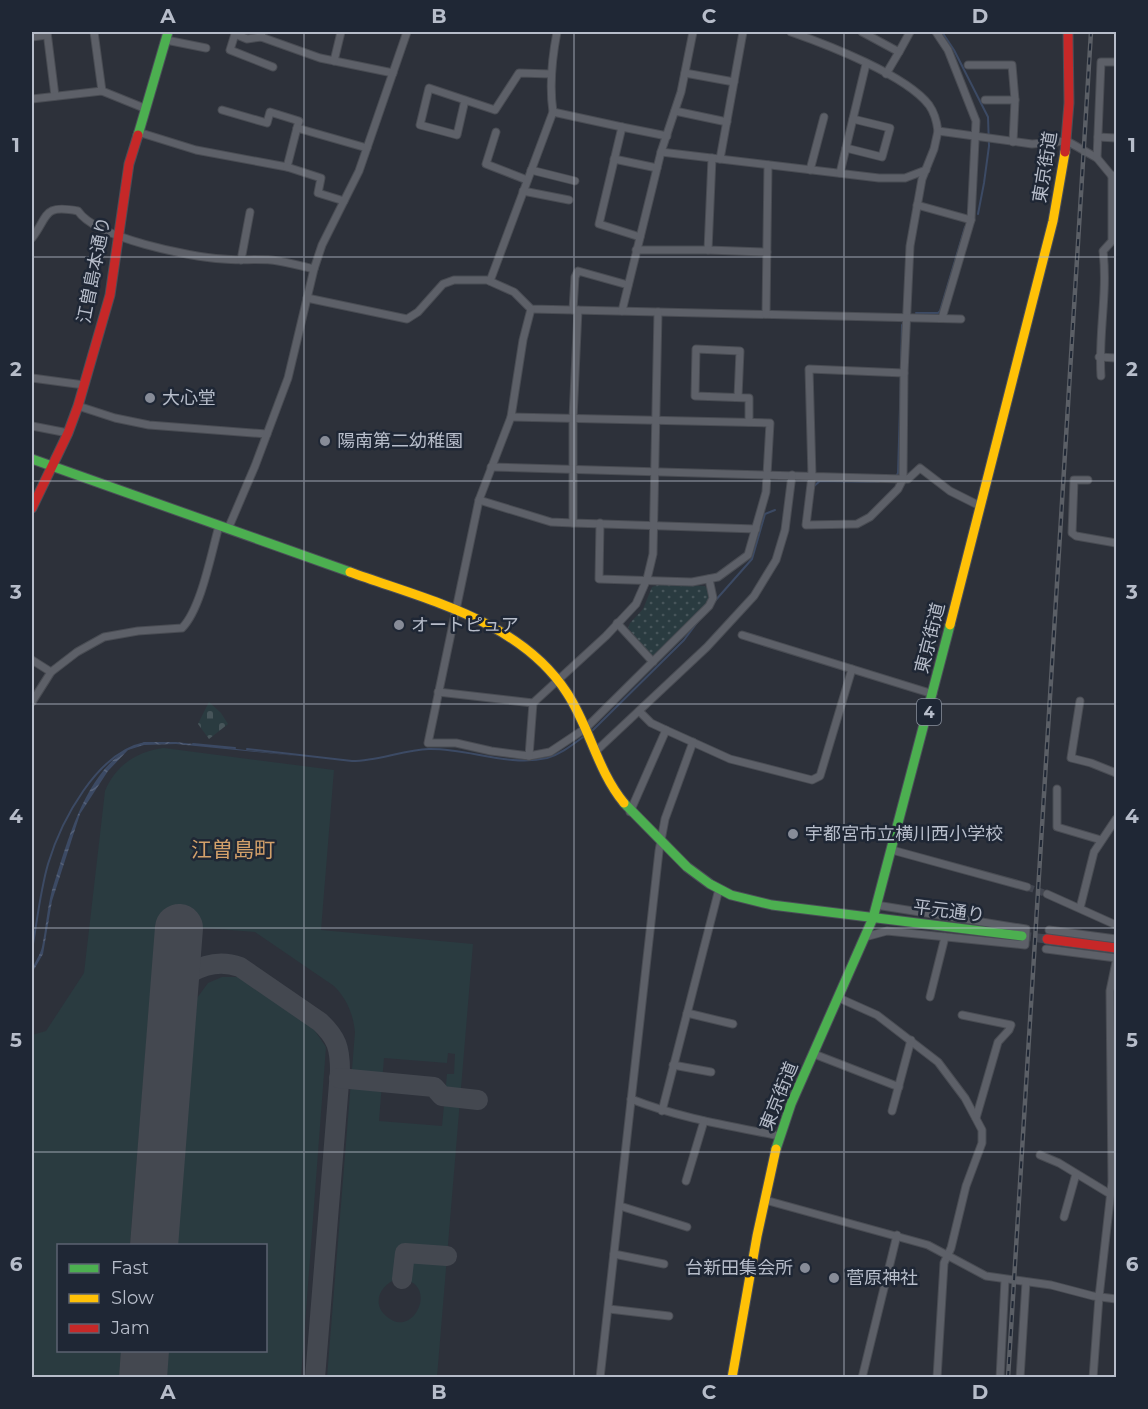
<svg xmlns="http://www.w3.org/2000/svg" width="1148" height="1409" viewBox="0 0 1148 1409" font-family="Montserrat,'Noto Sans JP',sans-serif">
<defs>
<pattern id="cemetery-stones" width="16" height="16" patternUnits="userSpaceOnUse" patternTransform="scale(1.5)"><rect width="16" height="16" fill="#2a3b40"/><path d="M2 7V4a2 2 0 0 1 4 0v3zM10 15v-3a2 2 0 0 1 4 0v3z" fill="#47555a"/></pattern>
<pattern id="park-dots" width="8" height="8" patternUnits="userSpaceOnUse" patternTransform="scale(1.5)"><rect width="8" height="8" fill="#2a3b40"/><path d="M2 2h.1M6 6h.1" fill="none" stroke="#47555a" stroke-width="1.8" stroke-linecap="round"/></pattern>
<pattern id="water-waves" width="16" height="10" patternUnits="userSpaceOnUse" patternTransform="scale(1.5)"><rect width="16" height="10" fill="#3c4a64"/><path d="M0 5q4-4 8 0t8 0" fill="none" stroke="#566279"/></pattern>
</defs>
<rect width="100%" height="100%" fill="#2d313a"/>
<g fill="#2a3b40" fill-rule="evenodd">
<path d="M 164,748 L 334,770 L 321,930 L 473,944 L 437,1377 L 327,1377 L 355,1032 C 353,1014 347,999 334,986 L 255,932 L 156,924 L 130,1245 L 58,1246 L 58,1350 L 121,1351 L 119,1377 L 32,1377 L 32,1035 L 46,1031 L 84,973 L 105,791 C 115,766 137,751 164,748 ZM 448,1053 L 455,1054 L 454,1074 L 447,1074 L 442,1126 L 379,1121 L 384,1058 L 447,1063 ZM 397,1279 C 442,1279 414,1342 386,1316 C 371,1303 381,1284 397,1279 Z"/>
<path d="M 222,977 L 238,977 L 247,981 L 313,1028 L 326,1047 L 301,1377 L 166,1377 L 168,1351 L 266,1350 L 266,1246 L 177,1245 L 197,998 L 208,983 Z"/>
</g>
<path fill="url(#cemetery-stones)" d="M 209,702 L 221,713 L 228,724 L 209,739 L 198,724 Z"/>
<path fill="url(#park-dots)" d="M 663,583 L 704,586 L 709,588 L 711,599 L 657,657 L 651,655 L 628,628 L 630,623 L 643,609 L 652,587 Z"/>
<path fill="url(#water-waves)" d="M 145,742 L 176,742 L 297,756 L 176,744 L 144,745 L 128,750 L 108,771 L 80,814 L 52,901 L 43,954 L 32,973 C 32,964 40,957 42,947 C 46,928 47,909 52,890 C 67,844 82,781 124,751 C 130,747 138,745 145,742 Z"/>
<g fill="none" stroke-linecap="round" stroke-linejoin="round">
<g stroke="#3c4a64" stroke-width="2">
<path d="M 942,32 L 954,50 L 988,117 L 989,146 L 984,183 L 978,214"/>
<path d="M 916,313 L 938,313 L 940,311 L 965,227"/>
<path d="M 901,367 L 902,325"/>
<path d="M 895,478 L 898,473 L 901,374"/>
<path d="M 814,486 L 820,481 L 879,482"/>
<path d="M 714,602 L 752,559 L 765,514 L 775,510"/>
<path d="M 593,730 L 684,640 L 699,620"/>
<path d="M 193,744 L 235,748"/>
<path d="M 247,749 L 352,761 C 378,761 403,750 429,749 C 468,748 508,767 547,758 C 561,754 572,745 583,737"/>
<path d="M 32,950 C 37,922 40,892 48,864 C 61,821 97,752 145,743"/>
</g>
<g stroke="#444850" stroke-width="20">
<path d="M 175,982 C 196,968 215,958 240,967 L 320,1022 C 337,1038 340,1048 340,1071 L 315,1378"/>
<path d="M 339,1078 L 434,1087 L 442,1096 L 478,1100"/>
<path d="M 402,1279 L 405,1253 L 447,1256"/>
</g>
<g stroke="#444850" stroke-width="48">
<path d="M 154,1246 L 179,928"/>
<path d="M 143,1378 L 145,1350"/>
</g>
<path stroke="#424650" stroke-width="7" stroke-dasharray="7 3.5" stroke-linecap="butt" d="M 1027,887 L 1047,894"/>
<path stroke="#424650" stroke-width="9" stroke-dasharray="9 4.5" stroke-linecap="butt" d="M 1022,936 L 1047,939"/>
<defs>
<g id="street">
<path d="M 47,32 L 55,96"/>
<path d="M 94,32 L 102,91"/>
<path d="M 262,32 L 261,37 L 320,58 L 393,73"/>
<path d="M 791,32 C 828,45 906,75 929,105 C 934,112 937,123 938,131 L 1032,144 L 1067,141 L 1097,158 L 1116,181"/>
<path d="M 862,32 L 899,52 L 910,32"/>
<path d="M 32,37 L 47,35"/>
<path d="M 261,37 L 247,39 L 235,34 L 230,50 L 273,67"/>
<path d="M 166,40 L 206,48"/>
<path d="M 334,61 L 341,32"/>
<path d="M 968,65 L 1012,65 L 1015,100 L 1013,142"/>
<path d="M 685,73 L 734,82"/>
<path d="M 886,74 L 899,52"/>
<path d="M 32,99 L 102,91 L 144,108"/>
<path d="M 465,100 L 457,135 L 420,125 L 429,88 L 495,110 L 519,73 L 551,74"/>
<path d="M 985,100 L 1015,100"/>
<path d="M 222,110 L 267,123 L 270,112 L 299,121 L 297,128"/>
<path d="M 675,111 L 727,122"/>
<path d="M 553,112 L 622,127"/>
<path d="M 938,131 L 934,149 L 922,179 L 910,246 L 904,373 L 903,479 L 908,479 L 920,468 L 950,491 L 980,506"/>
<path d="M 138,132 L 196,150 L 287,167 L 297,128 L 367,148"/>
<path d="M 496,132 L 486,164 L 527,180"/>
<path d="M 1098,137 L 1116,138"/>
<path d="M 846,148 L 882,157 L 890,128 L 853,119"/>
<path d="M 661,152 L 879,178 L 905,178 L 926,170"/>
<path d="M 712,158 L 708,250 L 767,252"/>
<path d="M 1097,158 L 1101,62 L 1116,62"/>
<path d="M 614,159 L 657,168"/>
<path d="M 720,159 L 743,32"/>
<path d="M 287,167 L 321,178 L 318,193 L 344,201"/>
<path d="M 531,170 L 575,181"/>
<path d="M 810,170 L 824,117"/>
<path d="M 840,173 L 866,64"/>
<path d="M 523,191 L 569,200"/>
<path d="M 917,205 L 971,220 L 976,121 L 948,50 L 936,32"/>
<path d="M 640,237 L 599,224 L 622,127 L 667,136"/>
<path d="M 32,238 C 49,216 42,204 78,211 C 96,238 190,257 223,259 C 241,261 260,258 278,261 C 290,263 302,266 314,269"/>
<path d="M 636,250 L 708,250"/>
<path d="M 241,260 L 250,212"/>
<path d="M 490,281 L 553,112 C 549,85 552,58 557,32"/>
<path d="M 307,298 L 407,319 L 418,312 L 443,284 L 454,280 L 487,280 L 514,292 L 531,309 L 961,319"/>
<path d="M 531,309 L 523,340 L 511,417 L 479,500 L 428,743 L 456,743 L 491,751 L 529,756 L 550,752 L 586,728 L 709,606 L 713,598 L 709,579"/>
<path d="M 573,310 L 575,277 L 578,271 L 628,285"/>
<path d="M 578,310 L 573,418 L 573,523 L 756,529"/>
<path d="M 622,311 L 661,152 L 681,92 L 693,32"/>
<path d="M 766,314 L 768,165"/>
<path d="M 942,318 L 971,220"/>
<path d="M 1099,357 L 1116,358"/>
<path d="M 1101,376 C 1098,334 1108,293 1103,251 L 1112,241 L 1112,175"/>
<path d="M 32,378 L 84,385"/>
<path d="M 738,397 L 740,351 L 696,349 L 695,396 L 749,398 L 749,422"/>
<path d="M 78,406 L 115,418 L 149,425 L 267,434"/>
<path d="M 511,417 L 770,423 L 766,492 L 748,555 L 718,577 L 692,582 L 599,579 L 600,523"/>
<path d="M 32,426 L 68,433"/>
<path d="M 491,467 L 903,479 L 898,489 L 870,517 L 857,524 L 806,525 L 812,476 L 809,369 L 904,373"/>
<path d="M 1088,480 L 1074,480 L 1072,533 L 1076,536 L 1116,543"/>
<path d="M 479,500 L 551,522 L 573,523"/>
<path d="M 228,529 L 255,466 L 288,378 L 314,269 L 322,245 L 359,171 L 407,32"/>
<path d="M 617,623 L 653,662"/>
<path d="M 742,635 L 933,694"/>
<path d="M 32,660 L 51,672"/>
<path d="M 438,692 L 533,703 L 606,636 L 636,604 L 647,579 L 653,554 L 658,312"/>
<path d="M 1080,701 L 1071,758 L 1091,763 L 1116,773"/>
<path d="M 32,702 L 51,672 L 77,652 L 104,637 L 138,631 L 182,628 C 201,609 211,554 219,526"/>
<path d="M 639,711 L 651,723 L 666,730"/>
<path d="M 595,752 L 707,647 L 754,596 L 776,560 L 785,530 L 792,475"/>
<path d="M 529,756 L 533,703"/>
<path d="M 1057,789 L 1057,827 L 1101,840"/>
<path d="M 630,812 L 666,730 L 730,759 L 812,780 L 820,776 L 852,669"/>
<path d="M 892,850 L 1027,887"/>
<path d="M 1047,894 L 1116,925"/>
<path d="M 1080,908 L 1094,852 L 1116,819"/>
<path d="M 1049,930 L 1116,939"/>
<path d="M 865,937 L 887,931 L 1025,945 L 1026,929 L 876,905"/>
<path d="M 1046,949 L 1116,958"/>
<path d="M 930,997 L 945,937"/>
<path d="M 839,998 L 877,1015 L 938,1062 L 965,1098 L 982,1130 L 982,1143 L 966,1186 L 951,1248 L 944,1263 L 937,1378"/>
<path d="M 687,1013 L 733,1024"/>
<path d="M 962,1015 L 1011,1025 L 1009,1030 L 998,1042 L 976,1118"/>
<path d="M 814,1054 L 899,1087"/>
<path d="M 673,1065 L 711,1072"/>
<path d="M 631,1099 C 679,1118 730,1126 780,1136"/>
<path d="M 662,1111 L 719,889"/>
<path d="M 892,1111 L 911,1040"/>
<path d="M 1040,1155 L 1059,1163 L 1110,1194"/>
<path d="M 686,1181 L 704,1121"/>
<path d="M 765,1200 L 928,1245 L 986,1276 L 1051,1285 L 1093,1296 L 1116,1299"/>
<path d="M 620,1206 L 687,1227"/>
<path d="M 1064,1217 L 1076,1174"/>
<path d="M 614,1254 L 664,1264"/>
<path d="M 609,1309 L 669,1316"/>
<path d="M 600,1378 L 659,851 L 665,819 L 693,742"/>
<path d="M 862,1378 L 897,1235"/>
<path d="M 1000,1378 L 1005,1280"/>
<path d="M 1020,1378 L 1026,1282"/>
<path d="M 1093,1378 L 1099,1297 L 1112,1182 L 1110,991 L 1116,962"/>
</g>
<g id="fast">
<path d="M 138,135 L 168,32"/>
<path d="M 32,459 L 350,572"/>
<path d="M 624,803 L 687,867 L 710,884 L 731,895 L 772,905 L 1022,936"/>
<path d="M 776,1149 L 791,1104 L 873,918 L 950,625"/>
</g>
<g id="slow">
<path d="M 350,572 C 426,600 520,620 567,693 C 590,728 597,770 624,803"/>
<path d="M 950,625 L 1053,221 L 1065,152"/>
<path d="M 732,1378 L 757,1236 L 776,1149"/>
</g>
<g id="jam">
<path d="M 1065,152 L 1069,103 L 1068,32"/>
<path d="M 32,508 L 68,433 L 78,406 L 110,295 L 129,164 L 138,135"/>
<path d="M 1047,939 L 1116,948"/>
</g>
</defs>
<use href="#street" stroke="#494c53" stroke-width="9"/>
<use href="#fast" stroke="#4a4e57" stroke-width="11"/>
<use href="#slow" stroke="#4a4e57" stroke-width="11"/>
<use href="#jam" stroke="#4a4e57" stroke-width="11"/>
<use href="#street" stroke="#5d6068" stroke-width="7"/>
<use href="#fast" stroke="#4caf50" stroke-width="9"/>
<use href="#slow" stroke="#ffc107" stroke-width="9"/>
<use href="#jam" stroke="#c62828" stroke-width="9"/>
<defs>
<path id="rail" d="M 1008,1378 L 1091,32"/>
</defs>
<use href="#rail" stroke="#5b5f66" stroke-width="4.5"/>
<use href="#rail" stroke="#1f2735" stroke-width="2" stroke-dasharray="7" stroke-linecap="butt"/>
</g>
<path fill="none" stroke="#b7bdca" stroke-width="1.5" stroke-opacity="0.55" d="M 304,32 L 304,1378M 574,32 L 574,1378M 844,32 L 844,1378M 32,257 L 1116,257M 32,481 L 1116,481M 32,704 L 1116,704M 32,928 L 1116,928M 32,1152 L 1116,1152"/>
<g fill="#878c98" stroke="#1f2735" stroke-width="2">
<circle cx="150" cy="398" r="6"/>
<circle cx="325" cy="441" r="6"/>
<circle cx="399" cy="625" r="6"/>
<circle cx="793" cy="834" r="6"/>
<circle cx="805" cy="1268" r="6"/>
<circle cx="834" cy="1278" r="6"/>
</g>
<g text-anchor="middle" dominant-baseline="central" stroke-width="5" stroke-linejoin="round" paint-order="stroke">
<rect fill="#1f2735" stroke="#89909d" stroke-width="1.5" x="917" y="699" width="24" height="26" rx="4.5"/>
<g font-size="16" font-weight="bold" fill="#b7bdca">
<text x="929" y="712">4</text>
</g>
<g font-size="18" fill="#b7bdca" stroke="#1f2735">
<text transform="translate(1045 167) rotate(-81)">東京街道</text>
<text transform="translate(94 270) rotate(-79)">江曽島本通り</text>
<text transform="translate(930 638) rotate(-76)">東京街道</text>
<text transform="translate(949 911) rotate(7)">平元通り</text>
<text transform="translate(779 1096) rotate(-68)">東京街道</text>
</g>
<g font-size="18" fill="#b7bdca" stroke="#1f2735" text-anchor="start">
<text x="162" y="398">大心堂</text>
<text x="337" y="441">陽南第二幼稚園</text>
<text x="411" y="625">オートピュア</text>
<text x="805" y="834">宇都宮市立横川西小学校</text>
<text x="793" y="1268" text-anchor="end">台新田集会所</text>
<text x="846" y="1278">菅原神社</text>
</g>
<g font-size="21" fill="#d3a06a" stroke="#1f2735">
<text x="233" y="849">江曽島町</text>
</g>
</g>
<rect width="1148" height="1409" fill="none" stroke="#1f2735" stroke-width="66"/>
<rect x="57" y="1244" width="210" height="108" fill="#1f2735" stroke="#5c6371" stroke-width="1.5"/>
<rect x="69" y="1264" width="30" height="9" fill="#4caf50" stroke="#5c6371" stroke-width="1.5"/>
<text x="111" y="1274" font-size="18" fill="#b7bdca">Fast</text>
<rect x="69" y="1294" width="30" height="9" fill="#ffc107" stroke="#5c6371" stroke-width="1.5"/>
<text x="111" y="1304" font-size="18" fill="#b7bdca">Slow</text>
<rect x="69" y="1324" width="30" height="9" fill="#c62828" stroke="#5c6371" stroke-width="1.5"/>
<text x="111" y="1334" font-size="18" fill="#b7bdca">Jam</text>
<rect x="33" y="33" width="1082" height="1343" fill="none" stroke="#b7bdca" stroke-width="2"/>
<g font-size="20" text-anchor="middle" font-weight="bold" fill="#b7bdca">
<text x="168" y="23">A</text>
<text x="439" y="23">B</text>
<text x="709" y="23">C</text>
<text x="980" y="23">D</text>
<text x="16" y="152">1</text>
<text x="1132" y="152">1</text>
<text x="16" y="376">2</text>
<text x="1132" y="376">2</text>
<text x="16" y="599">3</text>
<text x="1132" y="599">3</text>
<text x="16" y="823">4</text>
<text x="1132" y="823">4</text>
<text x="16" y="1047">5</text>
<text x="1132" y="1047">5</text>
<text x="16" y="1271">6</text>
<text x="1132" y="1271">6</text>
<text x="168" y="1399">A</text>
<text x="439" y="1399">B</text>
<text x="709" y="1399">C</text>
<text x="980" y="1399">D</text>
</g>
</svg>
